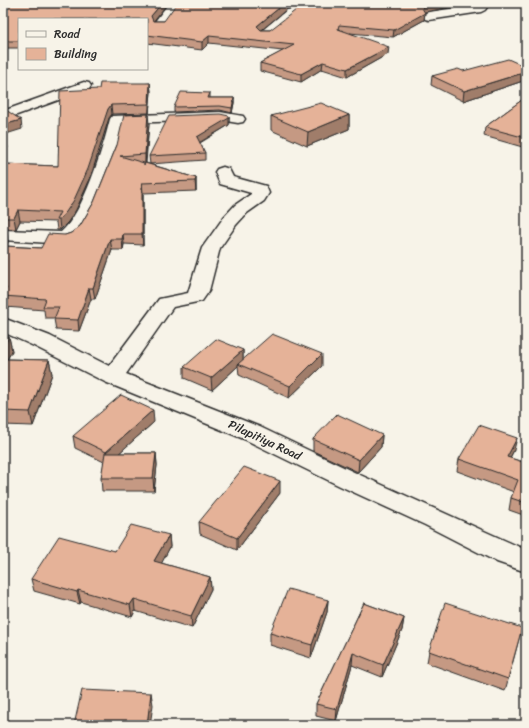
<svg xmlns="http://www.w3.org/2000/svg" width="529" height="728" viewBox="0 0 529 728" font-family="Sriracha,sans-serif">
<rect width="100%" height="100%" fill="#f7f3e8"/>
<filter id="ink" filterUnits="userSpaceOnUse"><feTurbulence type="fractalNoise" baseFrequency=".025" numOctaves="2"/><feDisplacementMap in="SourceGraphic" scale="8" xChannelSelector="R" yChannelSelector="G"/><feConvolveMatrix kernelMatrix="1 2 1 2 8 2 1 2 1" color-interpolation-filters="sRGB"/></filter>
<g filter="url(#ink)">
<g fill="none" stroke-linecap="round" stroke-linejoin="round">
<defs>
<g id="minor">
<path d="M 169,3 L 181,3 L 163,27 L 155,27 L 153,24 Z"/>
<path d="M 330,3 L 357,3 L 355,5 L 351,6 L 295,16 L 269,36 L 261,36 L 259,33 L 287,10 Z"/>
<path d="M 478,3 L 490,3 L 485,10 L 481,12 L 429,20 L 425,19 L 423,16 L 425,13 L 429,12 L 477,5 Z"/>
<path d="M 84,82 L 89,83 L 91,86 L 89,89 L 3,120 L 3,111 Z"/>
<path d="M 220,112 L 243,116 L 245,119 L 243,122 L 238,123 L 220,120 L 124,123 L 117,154 L 94,212 L 80,235 L 72,242 L 66,244 L 3,240 L 3,230 L 61,232 C 83,214 103,148 110,119 L 112,116 Z"/>
<path d="M 223,167 L 229,169 L 233,177 L 266,186 L 269,193 L 264,201 L 247,213 L 236,225 L 220,248 L 209,291 L 202,301 L 173,307 L 126,374 L 260,427 L 358,474 L 526,550 L 526,572 L 497,562 L 425,525 L 340,486 L 244,439 L 105,382 L 34,346 L 3,332 L 3,318 L 50,336 L 109,366 L 159,299 L 188,293 L 202,248 L 224,217 L 235,205 L 251,194 L 251,193 L 220,184 L 215,172 L 217,169 Z"/>
</g>
</defs>
<use href="#minor" stroke="#2b2b2b" stroke-width="3"/>
<use href="#minor" fill="#f7f3e8" fill-rule="evenodd"/>
</g>
<g fill="#c59983" stroke="#2b2b2b">
<path d="M 3,3 L 168,3 L 154,21 L 164,21 L 287,9 L 261,30 L 270,30 L 451,5 L 446,8 L 425,12 L 424,20 L 393,37 L 350,33 L 388,54 L 347,77 L 322,69 L 301,82 L 260,71 L 260,63 L 283,51 L 209,43 L 202,50 L 147,43 L 147,19 L 19,19 L 19,48 L 3,48 Z"/>
<path d="M 526,67 L 526,80 L 463,101 L 431,85 L 432,76 L 463,71 Z"/>
<path d="M 150,83 L 151,92 L 149,113 L 112,114 L 109,118 L 90,179 L 76,210 L 68,222 L 60,230 L 57,230 L 56,222 L 20,221 L 16,229 L 3,229 L 3,164 L 58,166 L 99,89 Z"/>
<path d="M 210,93 L 210,98 L 234,98 L 234,103 L 232,113 L 220,110 L 174,112 L 174,107 Z"/>
<path d="M 526,97 L 526,148 L 484,136 L 485,127 Z"/>
<path d="M 349,115 L 349,129 L 307,146 L 271,130 L 271,116 Z"/>
<path d="M 229,116 L 229,125 L 200,143 L 205,153 L 205,160 L 150,164 L 149,156 Z"/>
<path d="M 149,124 L 146,163 L 196,178 L 196,191 L 143,193 L 143,245 L 124,244 L 123,250 L 112,250 L 95,299 L 91,299 L 79,331 L 56,330 L 54,319 L 55,318 L 45,318 L 44,310 L 5,307 L 3,299 L 3,231 L 6,231 L 8,242 L 6,246 L 41,248 L 65,235 L 71,233 L 80,226 L 94,202 L 117,145 Z"/>
<path d="M 3,337 L 9,337 L 12,351 L 7,359 L 49,360 L 52,374 L 33,426 L 3,425 Z"/>
<path d="M 243,350 L 243,360 L 322,366 L 289,398 L 239,375 L 238,366 L 212,390 L 184,378 L 184,367 Z"/>
<path d="M 154,422 L 119,453 L 156,453 L 157,465 L 154,491 L 102,491 L 101,478 L 104,462 L 75,448 L 73,436 Z"/>
<path d="M 382,435 L 381,447 L 358,472 L 313,451 L 313,439 Z"/>
<path d="M 514,450 L 510,458 L 526,463 L 526,516 L 509,510 L 511,498 L 514,492 L 457,471 L 459,459 Z"/>
<path d="M 280,493 L 237,550 L 200,534 L 199,522 Z"/>
<path d="M 169,535 L 170,547 L 161,563 L 210,577 L 211,589 L 192,628 L 135,611 L 132,617 L 81,602 L 80,604 L 34,591 L 31,579 L 115,551 Z"/>
<path d="M 328,600 L 327,612 L 311,658 L 270,645 L 270,633 Z"/>
<path d="M 364,603 L 404,618 L 402,630 L 382,677 L 352,665 L 336,721 L 316,716 L 316,704 Z"/>
<path d="M 522,628 L 505,691 L 427,663 L 429,651 Z"/>
</g>
<g fill="#a07d6a" stroke="#2b2b2b">
<path d="M 162,3 L 168,3 L 152,23 L 151,16 Z"/>
<path d="M 285,3 L 321,3 L 287,9 L 258,33 L 257,26 Z"/>
<path d="M 435,3 L 453,3 L 451,5 L 446,8 L 425,12 L 422,14 L 425,13 L 424,20 L 393,37 L 394,30 L 422,8 L 425,5 Z"/>
<path d="M 209,36 L 209,43 L 202,50 L 202,42 Z"/>
<path d="M 389,47 L 388,54 L 347,77 L 347,69 Z"/>
<path d="M 323,62 L 322,69 L 301,82 L 301,74 Z"/>
<path d="M 526,72 L 526,80 L 463,101 L 464,91 Z"/>
<path d="M 150,83 L 151,92 L 149,113 L 149,104 Z"/>
<path d="M 234,98 L 234,103 L 232,113 L 232,108 Z"/>
<path d="M 111,105 L 112,114 L 109,118 L 90,179 L 76,210 L 68,222 L 60,230 L 59,220 L 108,109 Z"/>
<path d="M 148,114 L 149,124 L 145,164 L 145,154 Z"/>
<path d="M 349,115 L 349,129 L 307,146 L 308,132 Z"/>
<path d="M 229,116 L 229,125 L 197,144 L 197,137 Z"/>
<path d="M 21,120 L 22,129 L 3,135 L 3,125 Z"/>
<path d="M 6,138 L 8,148 L 3,150 L 3,139 Z"/>
<path d="M 196,178 L 196,191 L 195,181 Z"/>
<path d="M 142,183 L 143,193 L 143,245 L 142,234 Z"/>
<path d="M 18,210 L 20,221 L 16,229 L 14,218 Z"/>
<path d="M 6,231 L 8,242 L 3,251 L 3,237 Z"/>
<path d="M 123,234 L 124,244 L 123,250 L 122,239 Z"/>
<path d="M 110,239 L 112,250 L 95,299 L 93,288 Z"/>
<path d="M 89,288 L 91,299 L 79,331 L 78,320 Z"/>
<path d="M 9,337 L 12,351 L 3,366 L 3,347 Z"/>
<path d="M 243,350 L 243,362 L 238,364 L 238,366 L 212,390 L 211,378 Z"/>
<path d="M 322,354 L 322,366 L 289,398 L 290,386 Z"/>
<path d="M 49,360 L 52,374 L 33,426 L 30,412 Z"/>
<path d="M 153,410 L 154,422 L 107,464 L 106,452 Z"/>
<path d="M 382,435 L 381,447 L 358,472 L 359,460 Z"/>
<path d="M 517,438 L 514,450 L 504,469 L 507,457 Z"/>
<path d="M 156,453 L 157,465 L 154,491 L 153,478 Z"/>
<path d="M 280,481 L 280,493 L 237,550 L 237,538 Z"/>
<path d="M 169,535 L 170,547 L 156,574 L 154,561 Z"/>
<path d="M 210,577 L 211,589 L 192,628 L 191,616 Z"/>
<path d="M 78,590 L 81,602 L 80,604 L 77,592 Z"/>
<path d="M 134,599 L 135,611 L 132,617 L 130,605 Z"/>
<path d="M 328,600 L 327,612 L 311,658 L 312,645 Z"/>
<path d="M 404,618 L 402,630 L 382,677 L 383,665 Z"/>
<path d="M 353,653 L 352,665 L 336,721 L 337,709 Z"/>
<path d="M 151,693 L 153,705 L 150,725 L 147,725 Z"/>
</g>
<g fill="#e5b298" stroke="#2b2b2b">
<path d="M 3,3 L 162,3 L 151,16 L 153,21 L 164,21 L 177,3 L 285,3 L 257,26 L 261,30 L 270,30 L 296,10 L 338,3 L 435,3 L 425,5 L 422,8 L 425,13 L 394,30 L 339,25 L 338,29 L 389,47 L 347,69 L 323,62 L 301,74 L 260,63 L 294,45 L 209,36 L 202,42 L 147,35 L 147,19 L 19,19 L 19,41 L 3,41 Z"/>
<path d="M 508,59 L 526,67 L 526,72 L 464,91 L 432,76 L 458,69 L 463,71 Z"/>
<path d="M 100,83 L 150,83 L 149,104 L 111,105 L 108,109 L 88,169 L 74,200 L 66,212 L 59,220 L 56,220 L 60,212 L 18,210 L 14,218 L 3,218 L 3,164 L 58,166 L 60,91 L 99,89 Z"/>
<path d="M 181,92 L 210,93 L 208,98 L 234,98 L 232,108 L 220,106 L 174,107 Z"/>
<path d="M 526,97 L 526,138 L 485,127 Z"/>
<path d="M 321,103 L 349,115 L 308,132 L 271,116 Z"/>
<path d="M 6,110 L 21,120 L 3,125 L 3,111 Z"/>
<path d="M 148,114 L 145,154 L 120,156 L 144,163 L 144,165 L 145,163 L 196,178 L 195,181 L 142,183 L 142,234 L 123,234 L 122,239 L 110,239 L 93,288 L 89,288 L 78,320 L 54,319 L 59,307 L 43,307 L 46,299 L 3,296 L 3,294 L 7,288 L 3,288 L 3,246 L 41,248 L 48,234 L 65,235 L 71,233 L 80,226 L 94,202 L 117,145 L 124,115 Z"/>
<path d="M 220,114 L 229,116 L 229,118 L 197,137 L 205,153 L 149,156 L 169,116 Z"/>
<path d="M 3,231 L 6,231 L 3,237 Z"/>
<path d="M 272,334 L 322,354 L 290,386 L 238,364 Z"/>
<path d="M 3,337 L 9,337 L 3,347 Z"/>
<path d="M 216,339 L 243,350 L 211,378 L 184,367 Z"/>
<path d="M 3,359 L 49,360 L 30,412 L 3,411 Z"/>
<path d="M 121,395 L 153,410 L 106,452 L 73,436 Z"/>
<path d="M 337,414 L 382,435 L 359,460 L 313,439 Z"/>
<path d="M 479,425 L 517,438 L 507,457 L 526,463 L 526,503 L 511,498 L 518,480 L 459,459 Z"/>
<path d="M 105,453 L 156,453 L 153,478 L 101,478 Z"/>
<path d="M 244,467 L 280,481 L 237,538 L 199,522 Z"/>
<path d="M 131,525 L 169,535 L 154,561 L 210,577 L 191,616 L 134,599 L 130,605 L 78,590 L 77,592 L 31,579 L 59,536 L 115,551 Z"/>
<path d="M 288,589 L 328,600 L 312,645 L 270,633 Z"/>
<path d="M 364,603 L 404,618 L 383,665 L 353,653 L 337,709 L 316,704 Z"/>
<path d="M 445,603 L 522,628 L 508,679 L 429,651 Z"/>
<path d="M 82,690 L 151,693 L 147,725 L 74,725 Z"/>
</g>
</g>
<g text-anchor="middle" dominant-baseline="central" stroke-width="3" stroke-linejoin="round" paint-order="stroke">
<g font-size="12" fill="#2b2b2b" stroke="#f7f3e8">
<text transform="translate(265 440) rotate(25)">Pilapitiya Road</text>
</g>
</g>
<rect width="529" height="728" fill="none" stroke="#f7f3e8" stroke-width="16"/>
<rect x="8" y="8" width="513" height="712" fill="none" stroke="#2b2b2b" stroke-width="1.5" filter="url(#ink)"/>
<rect x="18" y="18" width="130" height="52" fill="#f7f3e8" stroke="#a5a39c"/>
<rect x="26" y="31" width="20" height="6" fill="#f7f3e8" stroke="#a5a39c"/>
<text x="54" y="38" font-size="12" fill="#2b2b2b">Road</text>
<rect x="26" y="48" width="20" height="12" fill="#e5b298" stroke="#a5a39c"/>
<text x="54" y="58" font-size="12" fill="#2b2b2b">Building</text>
</svg>
